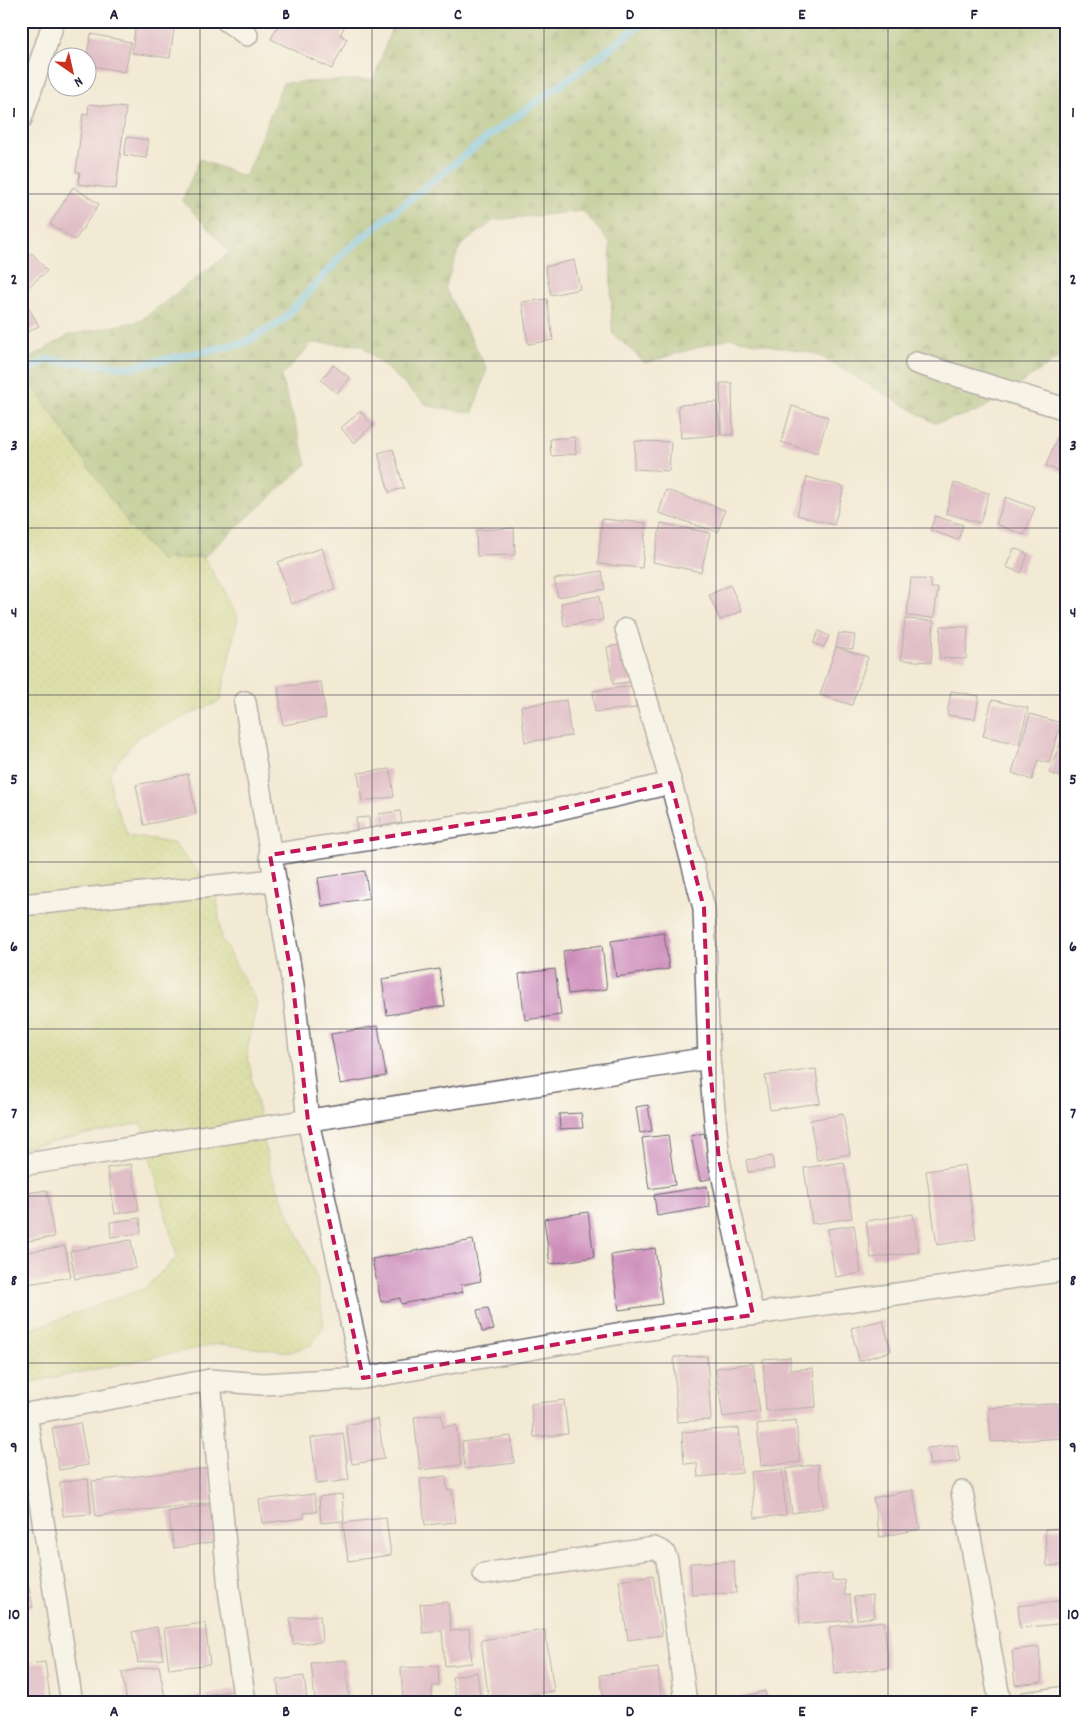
<svg xmlns="http://www.w3.org/2000/svg" width="1087" height="1724" viewBox="0 0 1087 1724" font-family="Dekko,sans-serif">
<defs>
<pattern id="grass-dots" width="8" height="8" patternUnits="userSpaceOnUse" patternTransform="scale(1.25)"><rect width="8" height="8" fill="#c1d376"/><path d="M2 2h.1M6 6h.1" fill="none" stroke="#a6b567" stroke-width="1.8" stroke-linecap="round"/></pattern>
<pattern id="forest-firs" width="22" height="20" patternUnits="userSpaceOnUse" patternTransform="scale(1.25)"><rect width="22" height="20" fill="#98b567"/><path d="M5 1l3.5 6h-7zM16 11l3.5 6h-7z" fill="#7c9356"/></pattern>
</defs>
<rect width="100%" height="100%" fill="#fff"/>
<filter id="ink" filterUnits="userSpaceOnUse"><feTurbulence type="fractalNoise" baseFrequency=".02" numOctaves="2"/><feDisplacementMap in="SourceGraphic" scale="10" xChannelSelector="R" yChannelSelector="G"/><feConvolveMatrix kernelMatrix="1 2 1 2 8 2 1 2 1" color-interpolation-filters="sRGB"/></filter>
<filter id="wash" filterUnits="userSpaceOnUse"><feTurbulence type="fractalNoise" baseFrequency=".0096" numOctaves="4" result="noise"/><feDisplacementMap in="SourceGraphic" scale="20" xChannelSelector="R" yChannelSelector="G"/><feGaussianBlur stdDeviation="1.12" result="paint"/><feColorMatrix in="noise" values="0 0 0 0 0 0 0 0 0 0 0 0 0 0 0 0 0 1.4 0 .05"/><feComposite in="paint" operator="in"/></filter>
<g filter="url(#wash)">
<rect width="100%" height="100%" fill="#f3ead4"/>
<path fill="url(#grass-dots)" stroke="#727a58" d="M 21,368 L 129,525 L 161,560 L 204,557 L 238,617 L 220,701 L 138,737 L 110,771 L 112,796 L 128,836 L 173,843 L 217,893 L 221,938 L 257,1003 L 247,1052 L 265,1145 L 270,1170 L 317,1278 L 324,1326 L 311,1345 L 289,1352 L 219,1344 L 33,1382 L 21,1374 L 21,1333 L 145,1288 L 177,1257 L 141,1123 L 21,1148 Z"/>
<path fill="url(#forest-firs)" stroke="#5d6c51" d="M 394,21 L 1066,21 L 1066,353 L 978,412 L 934,423 L 816,354 L 730,338 L 645,363 L 612,333 L 610,243 L 583,211 L 495,220 L 460,246 L 445,288 L 487,369 L 473,413 L 428,406 L 361,345 L 312,343 L 281,377 L 307,464 L 204,557 L 161,560 L 129,525 L 21,368 L 21,363 L 69,335 L 140,321 L 230,252 L 182,200 L 200,159 L 245,177 L 283,83 L 374,79 Z"/>
<g fill="none" stroke-linecap="round" stroke-linejoin="round">
<path stroke="#6cc3e9" stroke-width="8" d="M 21,374 L 47,360 L 131,367 L 244,343 L 282,321 L 346,251 L 485,139 L 600,56 L 645,21"/>
</g>
<g id="blocks">
<g fill="#cd8db9">
<path d="M 136,21 L 175,21 L 170,58 L 132,53 Z"/>
<path d="M 280,21 L 347,21 L 340,35 L 347,39 L 332,69 L 271,39 Z"/>
<path d="M 91,34 L 131,42 L 125,72 L 88,65 L 88,58 L 86,58 Z"/>
<path d="M 89,104 L 126,108 L 116,189 L 78,184 L 80,172 L 76,172 L 83,114 L 88,114 Z"/>
<path d="M 127,137 L 149,140 L 146,158 L 124,155 Z"/>
<path d="M 73,187 L 99,204 L 75,240 L 50,224 Z"/>
<path d="M 32,253 L 47,271 L 21,293 L 21,261 Z"/>
<path d="M 574,260 L 580,289 L 551,295 L 545,267 Z"/>
<path d="M 547,299 L 553,340 L 528,344 L 522,302 Z"/>
<path d="M 29,308 L 39,326 L 21,335 L 21,313 Z"/>
<path d="M 333,365 L 350,378 L 337,393 L 321,380 Z"/>
<path d="M 720,383 L 732,383 L 733,435 L 721,435 Z"/>
<path d="M 717,402 L 720,435 L 681,438 L 678,405 Z"/>
<path d="M 792,406 L 828,417 L 817,453 L 781,442 Z"/>
<path d="M 360,411 L 373,425 L 354,443 L 341,428 Z"/>
<path d="M 1060,430 L 1066,432 L 1066,469 L 1064,473 L 1046,466 Z"/>
<path d="M 575,437 L 576,454 L 551,456 L 550,439 Z"/>
<path d="M 635,441 L 671,442 L 669,471 L 634,469 Z"/>
<path d="M 393,449 L 404,488 L 389,492 L 378,453 Z"/>
<path d="M 807,477 L 844,487 L 834,525 L 797,515 Z"/>
<path d="M 954,483 L 989,493 L 980,523 L 946,513 Z"/>
<path d="M 666,490 L 725,510 L 718,532 L 659,513 Z"/>
<path d="M 1006,497 L 1035,508 L 1024,535 L 996,524 Z"/>
<path d="M 935,516 L 963,525 L 958,540 L 930,530 Z"/>
<path d="M 602,519 L 646,523 L 642,568 L 598,564 Z"/>
<path d="M 661,523 L 710,533 L 701,572 L 653,562 Z"/>
<path d="M 514,528 L 515,555 L 477,556 L 476,530 Z"/>
<path d="M 322,548 L 335,589 L 291,604 L 278,562 Z"/>
<path d="M 1014,548 L 1028,554 L 1021,573 L 1006,567 Z"/>
<path d="M 602,571 L 605,589 L 558,597 L 554,579 Z"/>
<path d="M 911,578 L 931,580 L 931,588 L 938,588 L 934,618 L 907,616 Z"/>
<path d="M 730,585 L 742,611 L 720,620 L 709,595 Z"/>
<path d="M 599,596 L 603,620 L 564,626 L 561,603 Z"/>
<path d="M 905,619 L 934,621 L 931,662 L 901,660 Z"/>
<path d="M 941,626 L 968,627 L 966,659 L 939,658 Z"/>
<path d="M 819,631 L 829,636 L 824,647 L 813,643 Z"/>
<path d="M 839,633 L 855,635 L 853,649 L 836,647 Z"/>
<path d="M 630,643 L 635,681 L 613,684 L 607,647 Z"/>
<path d="M 836,647 L 868,657 L 852,705 L 820,695 Z"/>
<path d="M 321,682 L 326,718 L 283,725 L 278,687 Z"/>
<path d="M 633,686 L 636,708 L 595,712 L 593,691 Z"/>
<path d="M 951,691 L 979,696 L 975,719 L 947,715 Z"/>
<path d="M 566,700 L 571,736 L 525,742 L 521,706 Z"/>
<path d="M 992,700 L 1028,708 L 1019,744 L 983,736 Z"/>
<path d="M 1030,714 L 1061,723 L 1049,763 L 1038,760 L 1032,780 L 1012,773 Z"/>
<path d="M 1066,727 L 1066,779 L 1049,773 Z"/>
<path d="M 390,769 L 394,797 L 362,801 L 358,773 Z"/>
<path d="M 188,774 L 196,814 L 144,825 L 136,785 Z"/>
<path d="M 400,811 L 402,826 L 381,829 L 379,814 Z"/>
<path d="M 369,817 L 370,831 L 357,832 L 356,818 Z"/>
<path d="M 365,871 L 369,898 L 322,906 L 318,878 Z"/>
<path d="M 664,933 L 669,969 L 616,977 L 611,941 Z"/>
<path d="M 602,945 L 607,989 L 568,994 L 563,951 Z"/>
<path d="M 439,969 L 445,1006 L 387,1015 L 382,979 Z"/>
<path d="M 555,969 L 561,1015 L 525,1020 L 519,974 Z"/>
<path d="M 378,1026 L 386,1076 L 340,1084 L 331,1034 Z"/>
<path d="M 816,1069 L 820,1103 L 770,1110 L 765,1076 Z"/>
<path d="M 648,1105 L 652,1131 L 640,1133 L 636,1107 Z"/>
<path d="M 581,1113 L 583,1128 L 560,1129 L 559,1114 Z"/>
<path d="M 843,1114 L 850,1154 L 817,1160 L 810,1120 Z"/>
<path d="M 704,1133 L 713,1178 L 700,1181 L 691,1136 Z"/>
<path d="M 668,1135 L 675,1185 L 649,1189 L 642,1138 Z"/>
<path d="M 772,1156 L 774,1169 L 748,1172 L 746,1160 Z"/>
<path d="M 844,1162 L 852,1218 L 812,1224 L 804,1168 Z"/>
<path d="M 131,1164 L 139,1210 L 115,1214 L 107,1168 Z"/>
<path d="M 965,1165 L 976,1239 L 937,1245 L 926,1171 Z"/>
<path d="M 707,1186 L 710,1207 L 657,1216 L 654,1195 Z"/>
<path d="M 47,1190 L 54,1237 L 21,1242 L 21,1194 Z"/>
<path d="M 588,1212 L 594,1257 L 550,1264 L 544,1219 Z"/>
<path d="M 913,1214 L 919,1252 L 871,1258 L 866,1221 Z"/>
<path d="M 140,1218 L 141,1233 L 111,1237 L 110,1222 Z"/>
<path d="M 854,1225 L 861,1273 L 835,1277 L 828,1229 Z"/>
<path d="M 131,1240 L 136,1268 L 75,1279 L 70,1251 Z"/>
<path d="M 473,1240 L 481,1281 L 461,1285 L 463,1292 L 401,1304 L 400,1298 L 381,1302 L 372,1259 Z"/>
<path d="M 65,1246 L 71,1277 L 21,1285 L 21,1253 Z"/>
<path d="M 655,1248 L 662,1304 L 619,1310 L 611,1255 Z"/>
<path d="M 488,1308 L 494,1330 L 482,1332 L 477,1310 Z"/>
<path d="M 883,1320 L 891,1351 L 859,1361 L 851,1328 Z"/>
<path d="M 707,1356 L 711,1420 L 677,1422 L 674,1357 Z"/>
<path d="M 790,1357 L 790,1370 L 813,1368 L 816,1407 L 766,1411 L 763,1359 Z"/>
<path d="M 753,1363 L 760,1412 L 723,1417 L 716,1368 Z"/>
<path d="M 564,1400 L 568,1434 L 534,1437 L 531,1404 Z"/>
<path d="M 1066,1403 L 1066,1438 L 991,1442 L 989,1408 Z"/>
<path d="M 441,1414 L 443,1427 L 456,1425 L 461,1465 L 420,1470 L 414,1417 Z"/>
<path d="M 378,1419 L 384,1459 L 352,1464 L 346,1425 Z"/>
<path d="M 796,1420 L 800,1462 L 761,1466 L 757,1424 Z"/>
<path d="M 80,1423 L 88,1465 L 59,1470 L 52,1428 Z"/>
<path d="M 739,1428 L 742,1473 L 698,1477 L 697,1463 L 684,1464 L 682,1432 Z"/>
<path d="M 343,1433 L 349,1480 L 317,1484 L 311,1438 Z"/>
<path d="M 511,1436 L 514,1463 L 465,1469 L 462,1442 Z"/>
<path d="M 957,1445 L 960,1461 L 930,1465 L 927,1448 Z"/>
<path d="M 818,1464 L 824,1508 L 792,1513 L 786,1469 Z"/>
<path d="M 25,1468 L 31,1502 L 21,1504 L 21,1469 Z"/>
<path d="M 209,1468 L 213,1502 L 96,1516 L 92,1481 Z"/>
<path d="M 782,1469 L 786,1515 L 755,1518 L 751,1472 Z"/>
<path d="M 446,1476 L 447,1490 L 452,1489 L 456,1522 L 425,1525 L 420,1479 Z"/>
<path d="M 88,1479 L 91,1514 L 63,1516 L 60,1482 Z"/>
<path d="M 913,1490 L 920,1529 L 880,1537 L 873,1498 Z"/>
<path d="M 314,1494 L 317,1512 L 304,1513 L 304,1518 L 262,1523 L 259,1500 Z"/>
<path d="M 342,1494 L 344,1521 L 321,1523 L 319,1497 Z"/>
<path d="M 212,1504 L 218,1541 L 174,1548 L 168,1512 Z"/>
<path d="M 386,1518 L 391,1555 L 348,1561 L 343,1523 Z"/>
<path d="M 1066,1527 L 1066,1565 L 1047,1566 L 1045,1529 Z"/>
<path d="M 734,1561 L 736,1593 L 692,1595 L 690,1563 Z"/>
<path d="M 832,1574 L 832,1581 L 844,1580 L 845,1595 L 850,1595 L 852,1620 L 800,1624 L 796,1577 Z"/>
<path d="M 653,1575 L 662,1635 L 628,1640 L 619,1580 Z"/>
<path d="M 28,1583 L 33,1607 L 21,1609 L 21,1584 Z"/>
<path d="M 872,1595 L 875,1617 L 857,1619 L 854,1597 Z"/>
<path d="M 1066,1600 L 1066,1623 L 1020,1628 L 1018,1606 Z"/>
<path d="M 448,1602 L 451,1631 L 469,1629 L 472,1663 L 445,1666 L 442,1631 L 423,1633 L 420,1604 Z"/>
<path d="M 320,1615 L 322,1642 L 293,1644 L 290,1618 Z"/>
<path d="M 884,1621 L 889,1668 L 834,1674 L 829,1627 Z"/>
<path d="M 205,1623 L 210,1664 L 169,1669 L 164,1628 Z"/>
<path d="M 157,1627 L 163,1659 L 138,1663 L 132,1632 Z"/>
<path d="M 545,1630 L 554,1691 L 489,1701 L 481,1640 Z"/>
<path d="M 1039,1647 L 1042,1682 L 1015,1685 L 1012,1650 Z"/>
<path d="M 346,1660 L 349,1696 L 315,1700 L 311,1663 Z"/>
<path d="M 45,1662 L 50,1697 L 21,1701 L 21,1665 Z"/>
<path d="M 159,1666 L 166,1703 L 127,1703 L 122,1672 Z"/>
<path d="M 438,1666 L 439,1686 L 432,1686 L 432,1700 L 403,1701 L 401,1668 Z"/>
<path d="M 658,1668 L 662,1703 L 604,1703 L 600,1675 Z"/>
<path d="M 477,1672 L 481,1703 L 457,1703 L 452,1677 Z"/>
<path d="M 304,1676 L 307,1701 L 280,1703 L 277,1680 Z"/>
<path d="M 235,1690 L 237,1703 L 207,1703 L 206,1695 Z"/>
<path d="M 765,1691 L 768,1703 L 729,1703 L 728,1700 Z"/>
<path d="M 200,1695 L 201,1703 L 173,1703 L 172,1701 Z"/>
</g>
</g>
</g>
<g filter="url(#ink)">
<use href="#blocks" fill-opacity="0" stroke="#6b6871" stroke-width="1"/>
<g fill="none" stroke-linecap="round" stroke-linejoin="round">
<defs>
<g id="street">
<path d="M 227,21 L 247,35"/>
<path d="M 21,119 L 54,21"/>
<path d="M 916,363 L 1066,409"/>
<path d="M 626,629 L 671,783 L 704,908 L 709,1058 L 719,1160 L 753,1315"/>
<path d="M 245,702 L 293,985 L 308,1121 L 363,1378"/>
<path d="M 270,855 L 546,812 L 671,783"/>
<path d="M 21,905 L 274,880"/>
<path d="M 21,1165 L 709,1058"/>
<path d="M 210,1380 L 229,1589 L 245,1703"/>
<path d="M 26,1414 L 72,1703"/>
<path d="M 21,1415 L 210,1380 L 263,1384 L 363,1378 L 622,1333 L 1066,1270"/>
<path d="M 962,1492 L 1000,1703"/>
<path d="M 484,1574 L 654,1548 L 664,1553 L 667,1560 L 686,1703"/>
<path d="M 1026,1703 L 1066,1697"/>
</g>
</defs>
<use href="#street" stroke="#6b6871" stroke-width="24"/>
<use href="#street" stroke="#fff" stroke-width="21"/>
</g>
</g>
<path d="M0 0H1087V1724H0ZM 671,783 L 704,908 L 709,1058 L 719,1160 L 753,1315 L 622,1333 L 363,1378 L 308,1121 L 293,985 L 270,855 L 546,812 Z" fill="#f3ead4" fill-opacity=".55" fill-rule="evenodd"/>
<path fill="none" stroke="#c2185b" stroke-width="4" stroke-dasharray="10 6" stroke-linejoin="round" d="M 671,783 L 704,908 L 709,1058 L 719,1160 L 753,1315 L 622,1333 L 363,1378 L 308,1121 L 293,985 L 270,855 L 546,812 Z"/>
<path fill="none" stroke="#22223b" stroke-width="1" stroke-opacity="0.55" d="M 200,21 L 200,1703M 372,21 L 372,1703M 544,21 L 544,1703M 716,21 L 716,1703M 888,21 L 888,1703M 21,194 L 1066,194M 21,361 L 1066,361M 21,528 L 1066,528M 21,695 L 1066,695M 21,862 L 1066,862M 21,1029 L 1066,1029M 21,1196 L 1066,1196M 21,1363 L 1066,1363M 21,1530 L 1066,1530"/>
<rect width="1087" height="1724" fill="none" stroke="#fff" stroke-width="55"/>
<g transform="translate(72 72) rotate(146)"><circle r="24" fill="#ffffff" stroke="#a7a7b1"/>
<path d="M0-4L9 19L0 12L-9 19Z" fill="#c8321e"/>
<text y="-8" font-size="14" font-weight="bold" text-anchor="middle" fill="#22223b">N</text>
</g>
<rect x="28" y="28" width="1032" height="1668" fill="none" stroke="#22223b" stroke-width="2"/>
<g font-size="16" text-anchor="middle" font-weight="bold" fill="#22223b">
<text x="114" y="19">A</text>
<text x="286" y="19">B</text>
<text x="458" y="19">C</text>
<text x="630" y="19">D</text>
<text x="802" y="19">E</text>
<text x="974" y="19">F</text>
<text x="14" y="117">1</text>
<text x="1073" y="117">1</text>
<text x="14" y="284">2</text>
<text x="1073" y="284">2</text>
<text x="14" y="450">3</text>
<text x="1073" y="450">3</text>
<text x="14" y="617">4</text>
<text x="1073" y="617">4</text>
<text x="14" y="784">5</text>
<text x="1073" y="784">5</text>
<text x="14" y="951">6</text>
<text x="1073" y="951">6</text>
<text x="14" y="1118">7</text>
<text x="1073" y="1118">7</text>
<text x="14" y="1285">8</text>
<text x="1073" y="1285">8</text>
<text x="14" y="1452">9</text>
<text x="1073" y="1452">9</text>
<text x="14" y="1619">10</text>
<text x="1073" y="1619">10</text>
<text x="114" y="1716">A</text>
<text x="286" y="1716">B</text>
<text x="458" y="1716">C</text>
<text x="630" y="1716">D</text>
<text x="802" y="1716">E</text>
<text x="974" y="1716">F</text>
</g>
</svg>
